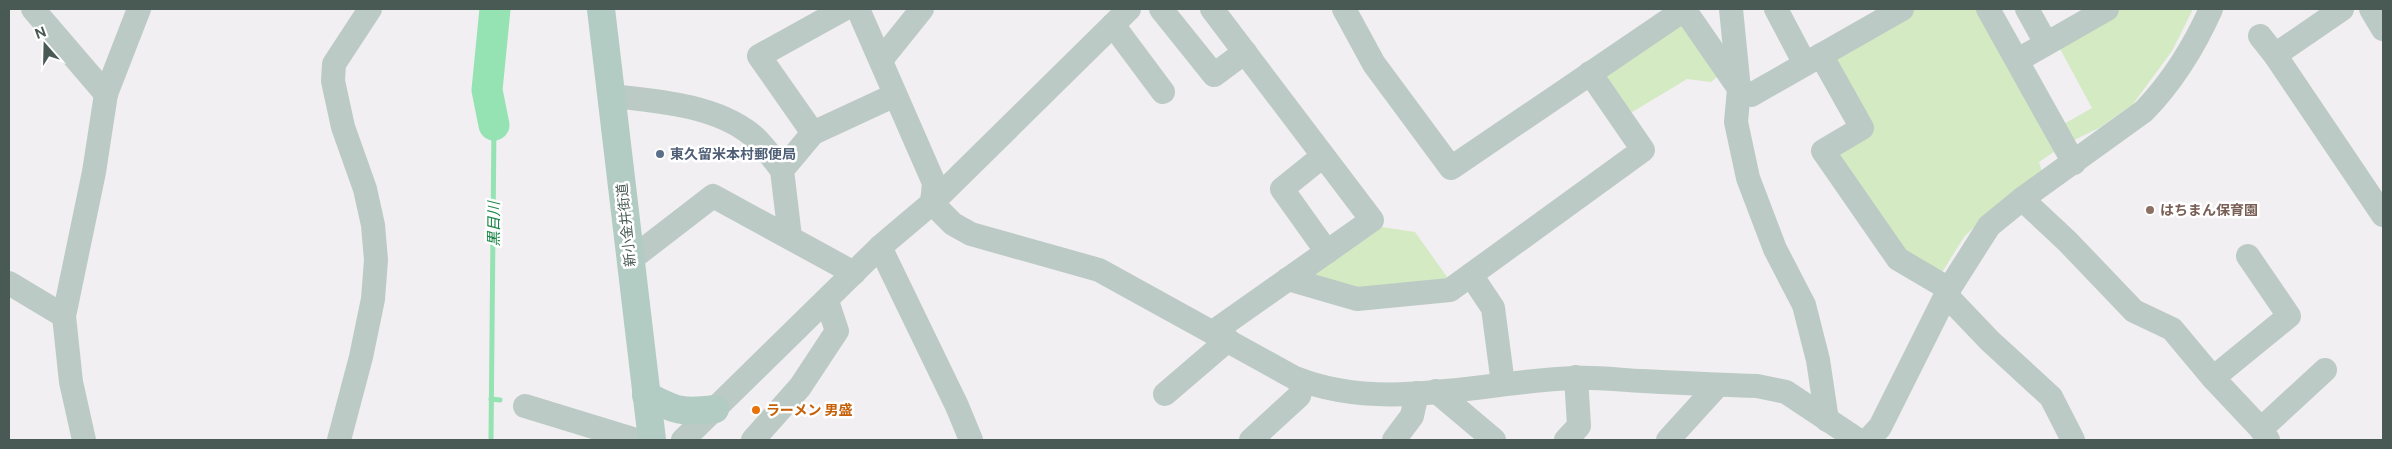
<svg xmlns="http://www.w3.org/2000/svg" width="2392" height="449" viewBox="0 0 2392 449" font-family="'Public Sans','Noto Sans JP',sans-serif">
<rect width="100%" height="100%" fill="#f1eff1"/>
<g fill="#d4eac3">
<path d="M 1903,9 L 1988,9 L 2055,129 L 2092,108 L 2059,47 L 2119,9 L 2193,9 L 2172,51 L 2133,104 L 2099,128 L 2064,145 L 2039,162 L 2042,171 L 1989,212 L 1964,237 L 1936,282 L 1907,264 L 1824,153 L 1861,128 L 1822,56 Z"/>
<path d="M 1682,18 L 1721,73 L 1711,82 L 1687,79 L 1624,117 L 1595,76 Z"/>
<path d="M 1375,226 L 1415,232 L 1452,284 L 1357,296 L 1298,279 Z"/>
</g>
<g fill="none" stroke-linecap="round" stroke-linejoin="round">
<g stroke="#95e2b3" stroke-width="5">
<path d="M 491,399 L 500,400"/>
<path d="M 491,440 L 494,125"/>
</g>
<path stroke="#95e2b3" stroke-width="31" d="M 494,125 L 487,90 L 495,9"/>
<g stroke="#bccac5" stroke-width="24">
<path d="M 33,9 L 106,94"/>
<path d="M 858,9 L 934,183 L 932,203 L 953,224 L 971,234 L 1099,270 L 1293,377 C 1382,414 1483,381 1575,378 C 1597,377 1621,380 1643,381 C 1681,383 1719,385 1757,386 L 1786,392 L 1858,440"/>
<path d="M 1161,9 L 1214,75 L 1245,52"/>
<path d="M 1212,9 L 1372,220 L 1213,332"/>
<path d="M 1344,9 L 1374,64 L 1451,168 L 1685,9"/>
<path d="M 1684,9 L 1738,87"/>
<path d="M 1731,9 L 1739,89 L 1736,122 L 1748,178 L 1775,249 L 1804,305 L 1818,360 L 1827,420"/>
<path d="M 1776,9 L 1805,64"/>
<path d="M 1988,9 L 2074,163"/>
<path d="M 2027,9 L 2046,43"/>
<path d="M 2371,9 L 2383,29"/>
<path d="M 1113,25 L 1163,92"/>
<path d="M 2260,36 L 2275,55 L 2383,215"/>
<path d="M 1821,55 L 1862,128 L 1823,151 L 1898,259 L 1949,289"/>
<path d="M 2275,55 L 2342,9"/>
<path d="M 881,60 L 922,9"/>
<path d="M 2018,60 L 2107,9"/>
<path d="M 1751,95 L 1902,9"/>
<path d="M 612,96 C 657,101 715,105 752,135 C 763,144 773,159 782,170"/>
<path d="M 813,133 L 759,56 L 844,9"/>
<path d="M 1323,156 L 1282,189 L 1327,252"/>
<path d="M 2022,199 L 2067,241 L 2134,311 L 2172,329 L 2213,378 L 2261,429 L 2268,440"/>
<path d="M 790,237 L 782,170 L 813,133 L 895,95"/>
<path d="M 880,247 L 957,406 L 971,440"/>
<path d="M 630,260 L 713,196 L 854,273"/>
<path d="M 1471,275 L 1493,308 L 1503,384"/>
<path d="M 1288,279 L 1357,299 L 1450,290 L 1643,150 L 1590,73"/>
<path d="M 9,283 L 64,316"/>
<path d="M 1946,295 L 1990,341 L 2051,397 L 2073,440"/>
<path d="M 2213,378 L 2289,316 L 2248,256"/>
<path d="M 1436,391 L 1494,440"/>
<path d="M 1165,394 L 1228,340"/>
<path d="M 525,406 L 636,440"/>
<path d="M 2261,429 L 2325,370"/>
<path d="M 84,440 L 71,382 L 64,316 L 94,172 L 106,94 L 139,9"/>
<path d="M 339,440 L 361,357 L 373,299 L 376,260 L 373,225 L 365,189 L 343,127 L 333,81 L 334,64 L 370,9"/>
<path d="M 683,440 L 880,247 L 932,203 L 1129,9"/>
<path d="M 753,440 L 800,387 L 837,331 L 827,301"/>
<path d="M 1251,440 L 1299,396 L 1303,381"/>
<path d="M 1394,440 L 1412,416 L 1417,393"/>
<path d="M 1566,440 L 1579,426 L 1576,377"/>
<path d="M 1668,440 L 1718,385"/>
<path d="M 1868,440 L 1880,427 L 1949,289 L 1989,226 L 2022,199 L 2144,111 C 2173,81 2194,47 2211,9"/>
</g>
<g stroke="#b2cbc3" stroke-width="28">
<path d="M 601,9 L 652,440"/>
<path d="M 646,395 C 675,411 682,413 715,409"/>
</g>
</g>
<circle fill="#5c6f8a" stroke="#fff" stroke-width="2" cx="660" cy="154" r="5"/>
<circle fill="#8d6e63" stroke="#fff" stroke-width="2" cx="2150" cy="210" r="5"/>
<circle fill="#e8710a" stroke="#fff" stroke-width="2" cx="756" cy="410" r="5"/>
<g text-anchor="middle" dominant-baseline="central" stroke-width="5" stroke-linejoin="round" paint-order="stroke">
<g font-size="14" font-weight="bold" fill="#4e5e75" stroke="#fff" text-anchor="start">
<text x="670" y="154">東久留米本村郵便局</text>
</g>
<g font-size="14" font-weight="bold" fill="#785e54" stroke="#fff" text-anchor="start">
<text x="2160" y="210">はちまん保育園</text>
</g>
<g font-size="14" fill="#495a55" stroke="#fff">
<text transform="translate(626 225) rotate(-96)">新小金井街道</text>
</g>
<g font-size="14" font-weight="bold" fill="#c56008" stroke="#fff" text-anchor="start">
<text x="766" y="410">ラーメン 男盛</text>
</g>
<g font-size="15" font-style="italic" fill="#1b8545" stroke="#fff">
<text transform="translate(493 224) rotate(-90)">黒目川</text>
</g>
</g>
<rect width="2392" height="449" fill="none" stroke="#495a55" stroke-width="20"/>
<g transform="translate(45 45) rotate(340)" stroke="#ffffff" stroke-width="4" paint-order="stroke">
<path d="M0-4L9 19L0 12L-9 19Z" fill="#495a55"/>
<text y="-8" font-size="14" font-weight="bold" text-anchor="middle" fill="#495a55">N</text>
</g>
</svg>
